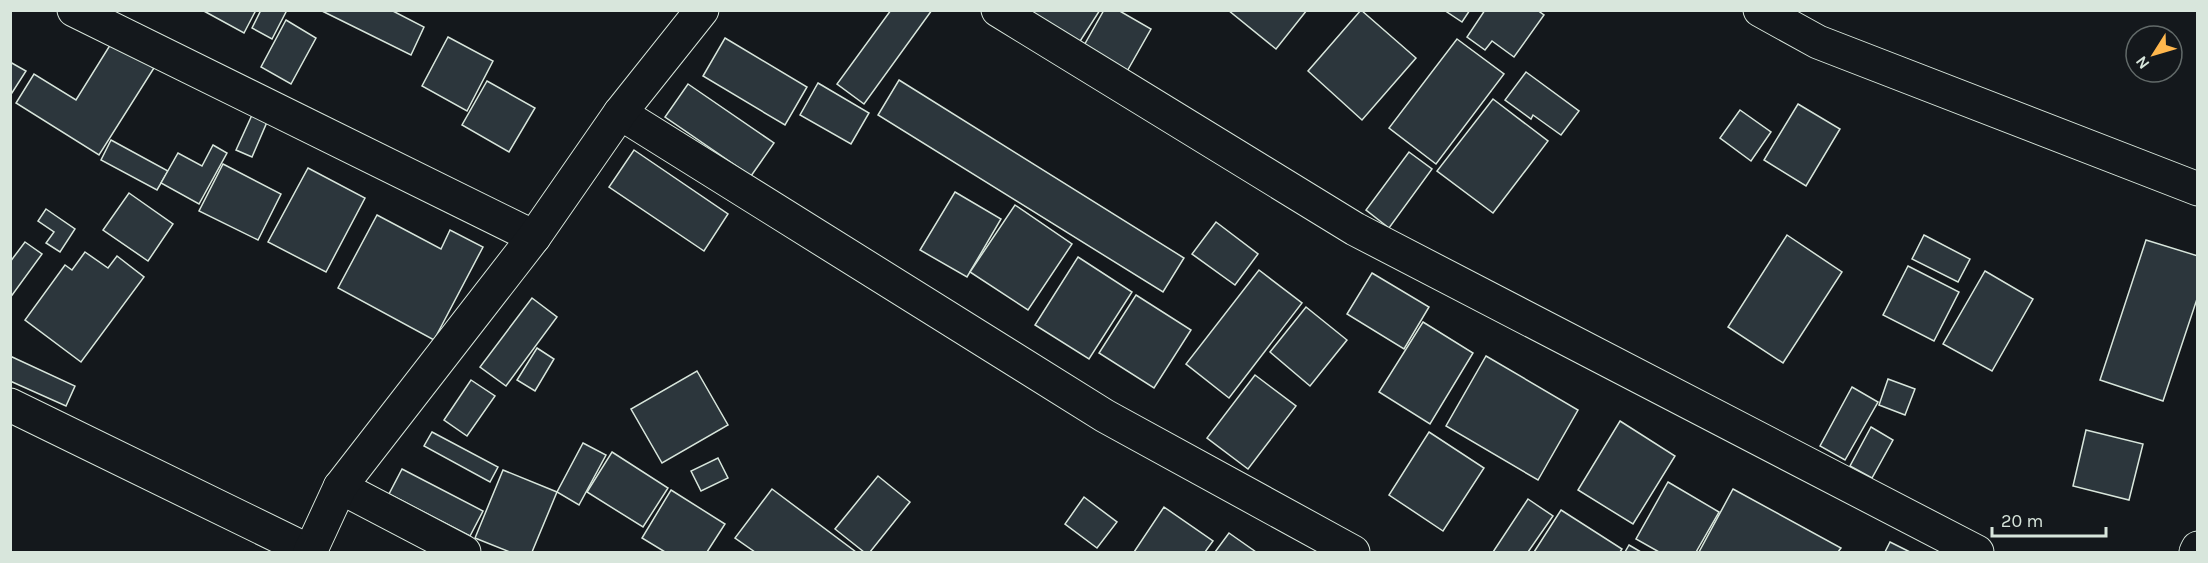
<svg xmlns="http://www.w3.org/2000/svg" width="2208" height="563" viewBox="0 0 2208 563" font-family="Karla,sans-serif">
<rect width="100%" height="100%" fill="#14181c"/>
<g fill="#2c363c" stroke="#d8e6dc" stroke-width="1.5">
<path d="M 202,10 L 256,10 L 244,33 Z"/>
<path d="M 261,10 L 287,10 L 272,39 L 252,28 Z"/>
<path d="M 320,10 L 391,10 L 424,27 L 411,55 Z"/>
<path d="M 891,10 L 932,10 L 864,104 L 837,84 Z"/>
<path d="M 1031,10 L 1100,10 L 1077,46 L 1028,15 Z"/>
<path d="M 1104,10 L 1118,10 L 1151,29 L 1126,73 L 1082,49 Z"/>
<path d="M 1228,10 L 1307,10 L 1276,49 Z"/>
<path d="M 1361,10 L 1416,58 L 1362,120 L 1308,71 Z"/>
<path d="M 1444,10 L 1470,10 L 1462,22 Z"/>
<path d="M 1485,10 L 1537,10 L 1544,15 L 1514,57 L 1492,41 L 1485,50 L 1467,37 Z"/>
<path d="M 286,20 L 316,38 L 291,84 L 261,67 Z"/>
<path d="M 448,37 L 493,61 L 467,111 L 422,86 Z"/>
<path d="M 725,38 L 807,87 L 785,125 L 703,76 Z"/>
<path d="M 1457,39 L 1504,74 L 1436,164 L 1389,128 Z"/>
<path d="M 112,42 L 154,68 L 99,155 L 16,103 L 34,74 L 76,100 Z"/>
<path d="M 10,62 L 26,71 L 10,96 Z"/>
<path d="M 1526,72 L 1579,111 L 1561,135 L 1533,115 L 1531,119 L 1505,100 Z"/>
<path d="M 899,80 L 1184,258 L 1163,292 L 878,115 Z"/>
<path d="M 487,81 L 535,108 L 509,152 L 462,125 Z"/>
<path d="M 818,83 L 869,113 L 851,144 L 800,115 Z"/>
<path d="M 688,84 L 774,143 L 751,176 L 665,117 Z"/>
<path d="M 1493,99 L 1548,141 L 1493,213 L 1437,171 Z"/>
<path d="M 1798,104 L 1840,129 L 1806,186 L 1764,160 Z"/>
<path d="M 1740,110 L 1771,132 L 1751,161 L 1720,138 Z"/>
<path d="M 252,115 L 267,122 L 252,157 L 236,150 Z"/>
<path d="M 111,140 L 168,171 L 157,190 L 101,160 Z"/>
<path d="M 213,145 L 227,153 L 199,204 L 161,183 L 178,153 L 202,166 Z"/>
<path d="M 634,150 L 728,214 L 704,251 L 609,187 Z"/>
<path d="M 1409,152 L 1432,169 L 1389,228 L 1366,210 Z"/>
<path d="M 223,164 L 281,194 L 258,240 L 199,211 Z"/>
<path d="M 308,168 L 365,198 L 326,272 L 268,242 Z"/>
<path d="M 955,192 L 1001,219 L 967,277 L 920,250 Z"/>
<path d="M 129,193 L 173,224 L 148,261 L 103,230 Z"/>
<path d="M 1015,205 L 1072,244 L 1028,310 L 970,272 Z"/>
<path d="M 46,209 L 75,229 L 60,252 L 46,243 L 54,232 L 38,221 Z"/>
<path d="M 377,215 L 441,249 L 450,230 L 483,247 L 434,340 L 338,288 Z"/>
<path d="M 1216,222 L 1258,254 L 1235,285 L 1192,254 Z"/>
<path d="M 1787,235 L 1842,272 L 1783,363 L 1728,327 Z"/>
<path d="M 1924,235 L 1970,259 L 1958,282 L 1912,259 Z"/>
<path d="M 2146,240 L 2198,256 L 2198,296 L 2163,401 L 2100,380 Z"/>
<path d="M 25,242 L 42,254 L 10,298 L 10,262 Z"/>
<path d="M 85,252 L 108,268 L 117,256 L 144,277 L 81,362 L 25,320 L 65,265 L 72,270 Z"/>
<path d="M 1078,257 L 1132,292 L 1089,359 L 1035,325 Z"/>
<path d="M 1908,266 L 1959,292 L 1934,341 L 1883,315 Z"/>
<path d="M 1259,270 L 1302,303 L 1229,398 L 1186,364 Z"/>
<path d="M 1985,271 L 2033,299 L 1992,371 L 1943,344 Z"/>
<path d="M 1372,273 L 1429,307 L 1404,349 L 1347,314 Z"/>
<path d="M 1136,295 L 1191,330 L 1154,388 L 1099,353 Z"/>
<path d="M 532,298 L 557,317 L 506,386 L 480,367 Z"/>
<path d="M 1306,307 L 1347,340 L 1310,386 L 1270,352 Z"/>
<path d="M 1423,322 L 1473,353 L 1430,424 L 1379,392 Z"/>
<path d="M 537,348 L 554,359 L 535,391 L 517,380 Z"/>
<path d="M 10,356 L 75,386 L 66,406 L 10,381 Z"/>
<path d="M 1486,356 L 1578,410 L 1538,480 L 1446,426 Z"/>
<path d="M 697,371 L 728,425 L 662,463 L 631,409 Z"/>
<path d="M 1255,375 L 1296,406 L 1248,469 L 1207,438 Z"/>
<path d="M 1888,379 L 1915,389 L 1905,415 L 1879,405 Z"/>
<path d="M 471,380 L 495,396 L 467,436 L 444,420 Z"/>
<path d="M 1852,387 L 1878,402 L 1845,460 L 1820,446 Z"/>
<path d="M 1620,421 L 1675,456 L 1633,524 L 1578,490 Z"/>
<path d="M 1871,427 L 1893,440 L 1872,478 L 1850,466 Z"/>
<path d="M 2086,430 L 2143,444 L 2129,500 L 2073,486 Z"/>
<path d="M 432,432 L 498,467 L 490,482 L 424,446 Z"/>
<path d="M 1429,432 L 1484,468 L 1443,531 L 1389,495 Z"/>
<path d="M 583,443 L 606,455 L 579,505 L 557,492 Z"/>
<path d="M 612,452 L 668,488 L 643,527 L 587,492 Z"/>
<path d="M 718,458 L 728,478 L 701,491 L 691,471 Z"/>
<path d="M 402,469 L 483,511 L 470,536 L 389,494 Z"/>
<path d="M 503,470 L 557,492 L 532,552 L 510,552 L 475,538 Z"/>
<path d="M 878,476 L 910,502 L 870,552 L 864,552 L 835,529 Z"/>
<path d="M 1668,482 L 1719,512 L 1696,552 L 1659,552 L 1636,539 Z"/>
<path d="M 772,489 L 856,552 L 755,552 L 735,538 Z"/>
<path d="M 1733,489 L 1841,548 L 1838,552 L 1699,552 Z"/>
<path d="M 671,490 L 725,524 L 707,552 L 665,552 L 642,538 Z"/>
<path d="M 1084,497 L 1117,522 L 1097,548 L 1065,524 Z"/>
<path d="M 1528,499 L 1553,516 L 1528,552 L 1493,552 Z"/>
<path d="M 1164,507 L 1213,541 L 1205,552 L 1134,552 Z"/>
<path d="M 1561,510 L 1622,549 L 1620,552 L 1534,552 Z"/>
<path d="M 1229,533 L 1256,552 L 1215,552 Z"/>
<path d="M 1890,542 L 1910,552 L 1885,552 Z"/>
<path d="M 1629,545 L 1641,552 L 1625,552 Z"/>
</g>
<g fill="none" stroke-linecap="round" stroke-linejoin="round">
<defs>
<g id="minor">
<path d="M 74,10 L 534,237"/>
<path d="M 998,10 L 1355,229 L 1977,552"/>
<path d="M 1760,10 L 1818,42 L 2198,189"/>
<path d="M 620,113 L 1105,416 L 1353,552"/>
<path d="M 10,405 L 311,552"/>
<path d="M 340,487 L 464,552"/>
<path d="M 310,552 L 340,487 L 534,237 L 620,113 L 702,10"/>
<path d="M 2196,552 L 2198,548"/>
</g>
</defs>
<use href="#minor" stroke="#d8e6dc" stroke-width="35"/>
<use href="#minor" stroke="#14181c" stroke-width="33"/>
</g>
<rect width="2208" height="563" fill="none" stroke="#d8e6dc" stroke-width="24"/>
<g transform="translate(2154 54) rotate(233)"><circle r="28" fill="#14181c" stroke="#626a69" stroke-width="1.5"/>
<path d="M0-4.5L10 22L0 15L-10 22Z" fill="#ffb74d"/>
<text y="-9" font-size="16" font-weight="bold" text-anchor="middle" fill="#d8e6dc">N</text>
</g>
<path d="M1992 527v9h114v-9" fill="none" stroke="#d8e6dc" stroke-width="3"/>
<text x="2001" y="527" font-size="18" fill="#d8e6dc" stroke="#14181c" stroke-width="4.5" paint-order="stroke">20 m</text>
</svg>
